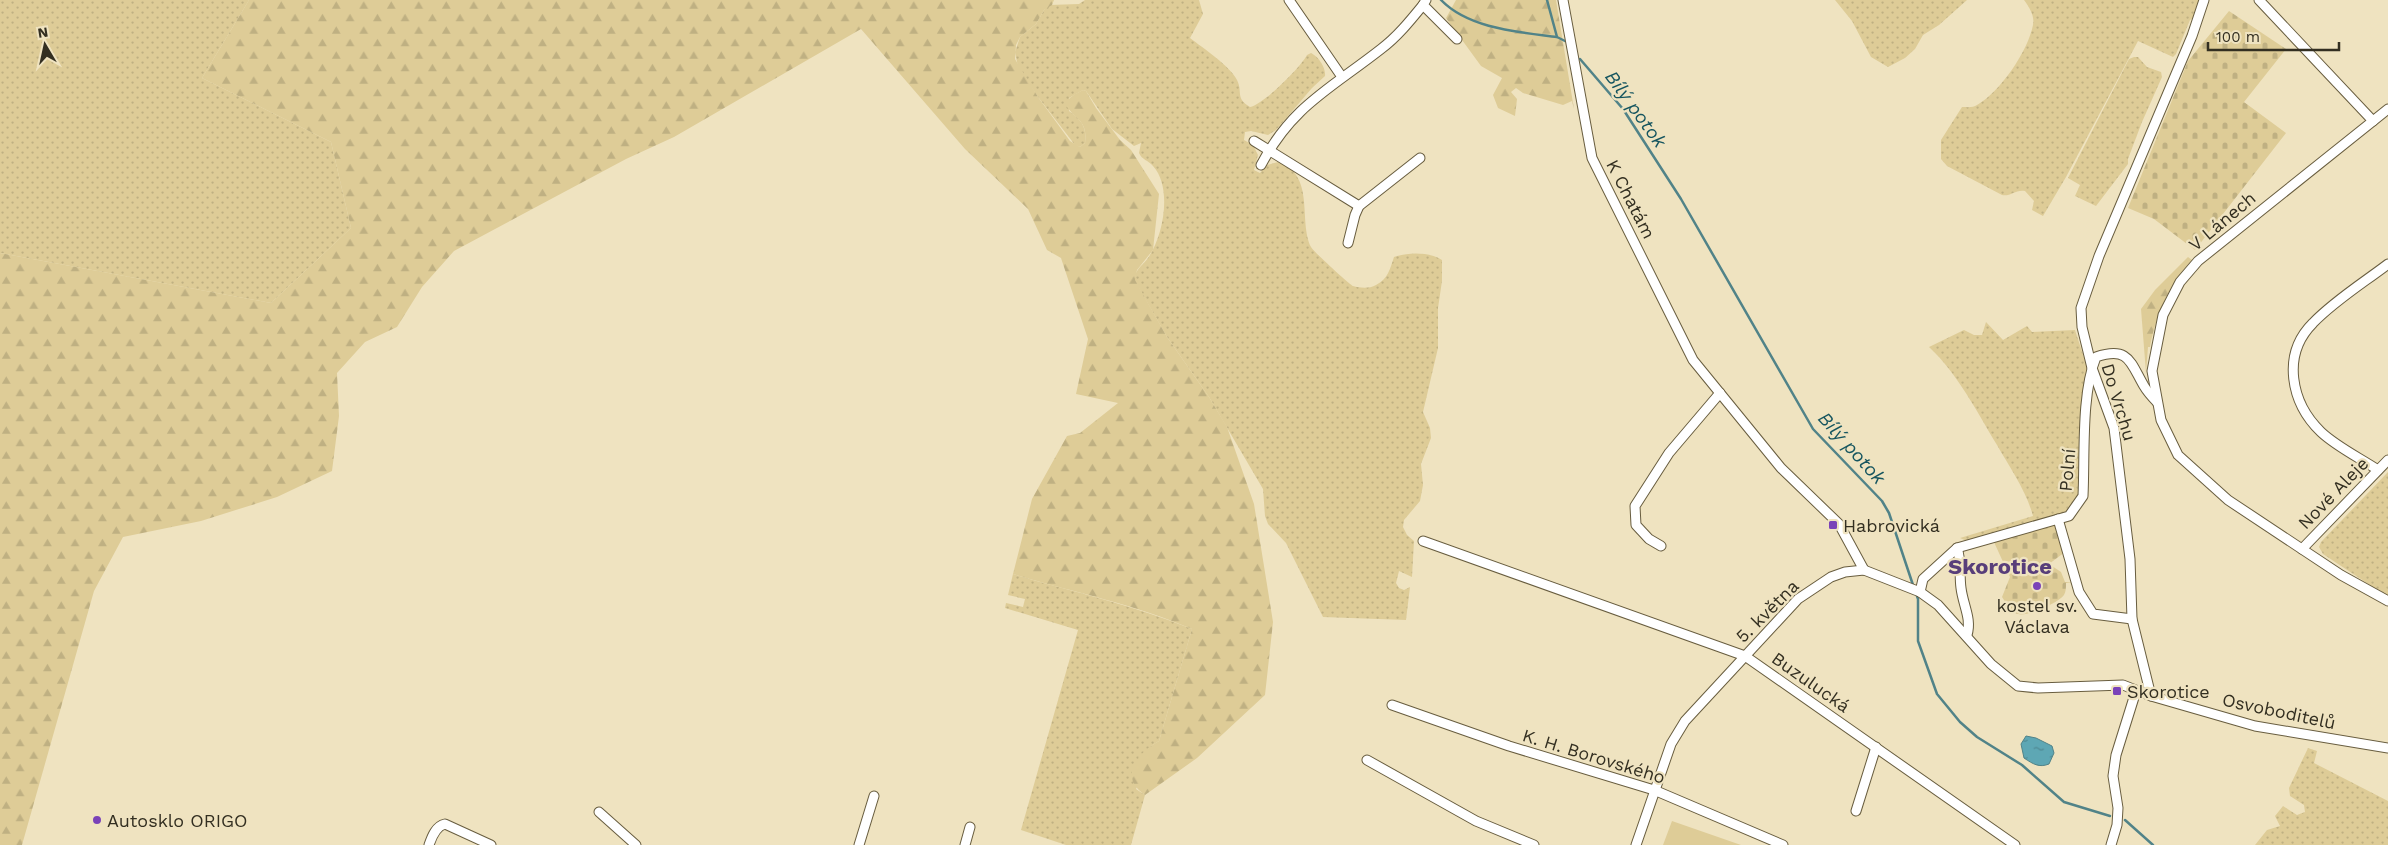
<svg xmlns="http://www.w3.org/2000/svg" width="2388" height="845" viewBox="0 0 2388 845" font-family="'Work Sans',sans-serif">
<defs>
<pattern id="grass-dots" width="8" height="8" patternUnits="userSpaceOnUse" patternTransform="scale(1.25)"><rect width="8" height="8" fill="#decc97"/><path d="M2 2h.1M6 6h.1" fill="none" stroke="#bfb082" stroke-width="1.8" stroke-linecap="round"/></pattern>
<pattern id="forest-firs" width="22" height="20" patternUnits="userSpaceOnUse" patternTransform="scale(1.25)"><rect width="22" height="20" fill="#decc97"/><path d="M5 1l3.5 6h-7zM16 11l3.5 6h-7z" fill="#bfb082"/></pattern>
<pattern id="cemetery-stones" width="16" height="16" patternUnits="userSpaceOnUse" patternTransform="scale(1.25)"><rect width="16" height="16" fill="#decc97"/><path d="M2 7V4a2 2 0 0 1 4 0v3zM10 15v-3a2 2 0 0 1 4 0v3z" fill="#bfb082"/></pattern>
<pattern id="water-ripples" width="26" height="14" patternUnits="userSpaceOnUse" patternTransform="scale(1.25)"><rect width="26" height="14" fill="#5ea7b4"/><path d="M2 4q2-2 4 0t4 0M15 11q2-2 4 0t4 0" fill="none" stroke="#4e8892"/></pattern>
</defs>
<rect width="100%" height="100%" fill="#efe3c0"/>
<g fill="url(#grass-dots)">
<path d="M 0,0 L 249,0 L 202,78 L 331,142 L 351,228 L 271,303 L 0,253 Z"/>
<path d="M 1085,0 L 1199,0 L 1203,14 L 1190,38 C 1203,48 1230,66 1237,80 C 1243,92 1235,98 1250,107 C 1264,104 1300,68 1307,55 L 1311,53 C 1319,57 1326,68 1325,76 L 1312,88 L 1276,130 L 1268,135 L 1251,131 L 1245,132 L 1244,140 L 1253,145 L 1258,155 L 1254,170 L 1260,173 L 1267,165 L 1278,162 C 1316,175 1298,220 1311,247 C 1313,251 1350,285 1353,286 C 1360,288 1369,289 1376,285 C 1388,279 1390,269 1394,257 C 1408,252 1430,252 1442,260 L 1442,281 L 1438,308 L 1438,348 L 1423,412 L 1430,428 L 1431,438 L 1421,464 L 1423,485 L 1420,501 L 1404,520 L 1403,527 L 1407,535 L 1414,541 L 1412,577 L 1399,571 L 1396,583 L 1399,588 L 1404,590 L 1410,587 L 1406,620 L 1323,617 L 1286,543 L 1268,524 L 1265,516 L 1263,489 L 1209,397 L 1167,337 L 1135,281 C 1134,270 1142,266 1148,258 C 1163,237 1173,188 1153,166 C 1148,160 1142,160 1139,153 L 1141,143 L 1134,146 L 1112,129 L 1086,91 L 1083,90 L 1069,98 L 1069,111 C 1082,120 1087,128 1085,143 L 1080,147 L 1075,145 L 1038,97 L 1018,67 L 1015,52 L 1020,37 L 1036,24 L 1044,10 L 1049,5 L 1079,4 Z"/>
<path d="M 1835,0 L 1967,0 L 1939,25 L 1923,35 L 1915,49 L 1905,58 L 1888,67 L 1871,57 L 1852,21 Z"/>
<path d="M 2024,0 L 2200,0 L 2194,18 L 2190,20 L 2176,54 L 2173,57 L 2138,41 L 2066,177 L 2043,216 L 2032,210 L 2034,201 L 2025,191 C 2016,189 2010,197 2002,195 L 1947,166 L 1941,159 L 1941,140 L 1962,107 C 1967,107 1973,108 1977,105 C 2000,92 2028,51 2033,25 C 2035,16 2029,7 2024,0 Z"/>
<path d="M 2134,57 L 2138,57 L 2147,67 L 2161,72 L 2162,77 L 2142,122 L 2128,159 L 2128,164 L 2096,206 L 2075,196 L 2080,185 L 2068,178 L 2129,59 Z"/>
<path d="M 1986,322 L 2003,340 L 2027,326 L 2032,332 L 2075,330 L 2087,367 L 2080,496 L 2066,515 L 2033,522 L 1967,541 L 1960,538 L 2033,516 C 2026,490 2010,468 1997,445 C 1977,412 1958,374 1929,347 L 1964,330 L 1974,335 L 1982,335 Z"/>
<path d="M 2388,472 L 2388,597 L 2323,554 L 2319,547 L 2321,542 Z"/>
<path d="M 1013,574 C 1073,592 1134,605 1192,629 L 1159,741 L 1151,746 L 1136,789 L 1145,795 L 1131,845 L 1066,845 L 1021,830 L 1078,630 L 1005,608 L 1006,603 L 1023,607 L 1025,599 L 1008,595 Z"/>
<path d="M 2308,748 L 2317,751 L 2314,763 L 2388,801 L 2388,845 L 2255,845 L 2267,830 L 2280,826 L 2275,816 L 2283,806 L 2297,815 L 2305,812 L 2304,805 L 2290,796 L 2289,788 Z"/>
</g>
<g fill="url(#forest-firs)">
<path d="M 249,0 L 1054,0 L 1052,5 L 1044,10 L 1036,24 L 1020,37 L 1016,45 L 1015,59 L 1038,97 L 1070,141 L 1080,147 L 1085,143 C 1088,120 1076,121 1065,104 C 1069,97 1075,94 1083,90 L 1086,91 L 1096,108 L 1120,140 L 1131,150 L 1159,194 L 1153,250 L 1137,270 L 1135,280 L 1167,337 L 1209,397 L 1227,427 L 1254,504 L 1273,622 L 1265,695 L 1197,758 L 1145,795 C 1118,777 1137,753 1159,741 L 1192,629 C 1135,604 1072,592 1013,574 L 1032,499 L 1067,436 L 1080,433 L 1118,403 L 1076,394 L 1088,339 L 1061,258 L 1047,250 L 1028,209 L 965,149 L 861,29 L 674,137 L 626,159 L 454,251 L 422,287 L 397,327 L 365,342 L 337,373 L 339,416 L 332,471 L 277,497 L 201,521 L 123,537 L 94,591 L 22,845 L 0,845 L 0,253 L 271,303 L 351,228 L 331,142 L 202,78 Z"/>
<path d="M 1456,0 L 1556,0 L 1574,109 L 1572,101 L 1563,105 L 1523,93 L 1516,88 L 1511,92 L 1517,99 L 1515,116 L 1498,108 L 1493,95 L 1502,78 L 1481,66 L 1446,18 Z"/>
<path d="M 2188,257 L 2192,260 C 2169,284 2156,315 2150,347 L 2148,347 L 2146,373 L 2141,309 L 2155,290 Z"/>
</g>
<g fill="url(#cemetery-stones)">
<path d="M 2229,11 L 2286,49 L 2244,102 L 2286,133 L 2195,250 L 2154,219 L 2128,208 L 2188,61 Z"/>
<path d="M 2057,522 L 2065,552 L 2049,564 L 2061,572 L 2065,582 L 2074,582 L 2066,583 C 2066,588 2066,591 2064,595 C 2058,603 2027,617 2018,614 C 2010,612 2006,603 2002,597 L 2010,577 L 1993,540 Z"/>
</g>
<path fill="#decc97" d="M 1672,821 L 1741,845 L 1663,845 Z"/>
<path fill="url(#water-ripples)" stroke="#518388" d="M 2026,736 L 2036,738 L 2052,746 L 2054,753 L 2049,764 C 2039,768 2033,764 2024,758 L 2021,744 Z"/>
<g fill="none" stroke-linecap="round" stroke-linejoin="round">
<g stroke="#518388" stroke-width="2.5">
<path d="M 1441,0 C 1469,29 1519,32 1557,37"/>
<path d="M 1547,0 L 1557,37 L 1565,41"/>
<path d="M 1580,59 L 1623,109 L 1681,199 L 1813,429 L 1882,501 L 1889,513 L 1914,588"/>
<path d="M 1916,593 L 1918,599 L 1918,641 L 1937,694 L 1960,722 L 1977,737 L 2022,765 L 2064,802 L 2110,816"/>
<path d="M 2125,820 L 2153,845"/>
</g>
<defs>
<g id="minor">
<path d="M 1289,0 L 1342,77"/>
<path d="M 1426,0 L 1423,5 L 1457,39"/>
<path d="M 1563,0 L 1592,158 L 1693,360 L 1781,468 L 1839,524 L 1864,570"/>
<path d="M 2259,0 L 2373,121"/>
<path d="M 2388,109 L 2198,261 L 2180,282 L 2163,315 L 2152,371 L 2161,420 L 2178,455 L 2228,500 L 2341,575 L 2388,601"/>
<path d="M 1254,141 L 1359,206"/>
<path d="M 1261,165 C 1292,106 1330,89 1381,49 C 1397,37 1410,21 1423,5"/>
<path d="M 1348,243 L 1355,215 L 1359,206 L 1420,158"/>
<path d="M 2378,470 C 2360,458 2337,447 2321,432 C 2291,403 2281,355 2313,323 C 2334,301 2363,283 2388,264"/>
<path d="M 2058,519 L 2079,592 L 2093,614 L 2132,619"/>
<path d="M 1423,541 L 1745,656 L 2015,845"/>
<path d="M 1661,546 L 1649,539 L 1636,525 L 1635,506 L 1669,453 L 1720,393"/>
<path d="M 1957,548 C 1962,562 1959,574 1961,588 C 1963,605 1972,619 1967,635"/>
<path d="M 2302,549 L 2388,460"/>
<path d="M 1920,592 L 1923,579 L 1957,548 L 2069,516 L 2083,496 C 2085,455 2081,394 2096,357 C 2129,346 2130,362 2144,386 C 2147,391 2152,397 2157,402"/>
<path d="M 2151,696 L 2132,619 L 2130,559 L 2114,428 L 2092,368 L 2082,327 L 2081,308 L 2099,256 L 2192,36 L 2204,0"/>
<path d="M 1392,705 L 1509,746 L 1654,790 L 1783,845"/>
<path d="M 1367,760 L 1476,821 L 1534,845"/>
<path d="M 1856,811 L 1876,747"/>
<path d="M 599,812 L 636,845"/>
<path d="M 429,845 C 432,836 436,826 445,824 L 491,845"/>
<path d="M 859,845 L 874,796"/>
<path d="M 965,845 L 970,827"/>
<path d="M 1636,845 L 1671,744 L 1685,721 L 1798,599 L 1831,577 L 1845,572 L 1864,570 L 1920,592 L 1938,605 L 1991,664 L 2018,686 L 2038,688 L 2123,685 L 2151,696 L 2255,726 L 2388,748"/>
<path d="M 2111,845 L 2117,825 L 2118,808 L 2113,776 L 2116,755 L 2136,691"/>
</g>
</defs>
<use href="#minor" stroke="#685d3f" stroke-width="11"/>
<use href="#minor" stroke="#fff" stroke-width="9"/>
</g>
<g fill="#7a42b8" stroke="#efe3c0" stroke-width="2">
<rect x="1828" y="520" width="10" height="10" rx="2.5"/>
<circle cx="2037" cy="586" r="5"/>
<rect x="2112" y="686" width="10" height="10" rx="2.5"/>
<circle cx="97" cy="820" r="5"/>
</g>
<g text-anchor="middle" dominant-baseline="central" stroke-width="4.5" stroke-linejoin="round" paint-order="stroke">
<g font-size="18" fill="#332f21" stroke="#efe3c0">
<text transform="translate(1631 199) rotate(63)">K Chatám</text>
<text transform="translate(2222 221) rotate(-40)">V Lánech</text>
<text transform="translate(2119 402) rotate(73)">Do Vrchu</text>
<text transform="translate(2067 470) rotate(-85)">Polní</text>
<text transform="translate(2333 493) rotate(-46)">Nové Aleje</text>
<text transform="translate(1767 611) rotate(-45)">5. května</text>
<text transform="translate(1811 682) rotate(35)">Buzulucká</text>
<text transform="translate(2279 711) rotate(12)">Osvoboditelů</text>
<text transform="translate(1594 756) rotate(17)">K. H. Borovského</text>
</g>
<g font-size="18" fill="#332f21" stroke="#efe3c0" text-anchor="start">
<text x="1843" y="525">Habrovická</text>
<text x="2037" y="605" text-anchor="middle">kostel sv.<tspan x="2037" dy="21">Václava</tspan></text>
<text x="2127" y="691">Skorotice</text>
<text x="107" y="820">Autosklo ORIGO</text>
</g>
<g font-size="19" font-style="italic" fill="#16555f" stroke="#efe3c0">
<text transform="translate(1636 109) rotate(54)">Bílý potok</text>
<text transform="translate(1852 448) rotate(48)">Bílý potok</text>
</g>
<g font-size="22" font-weight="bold" fill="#583e7a" stroke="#efe3c0">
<text x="2000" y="566">Skorotice</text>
</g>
</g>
<g transform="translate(45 45) rotate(351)" stroke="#efe3c0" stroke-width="4" paint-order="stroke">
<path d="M0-4L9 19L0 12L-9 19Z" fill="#332f21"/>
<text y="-8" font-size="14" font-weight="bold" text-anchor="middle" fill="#332f21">N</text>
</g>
<path d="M2208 42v8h131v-8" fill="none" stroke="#332f21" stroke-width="2.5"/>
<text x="2216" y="42" font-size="15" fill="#332f21" stroke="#efe3c0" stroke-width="4" paint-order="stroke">100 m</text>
</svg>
